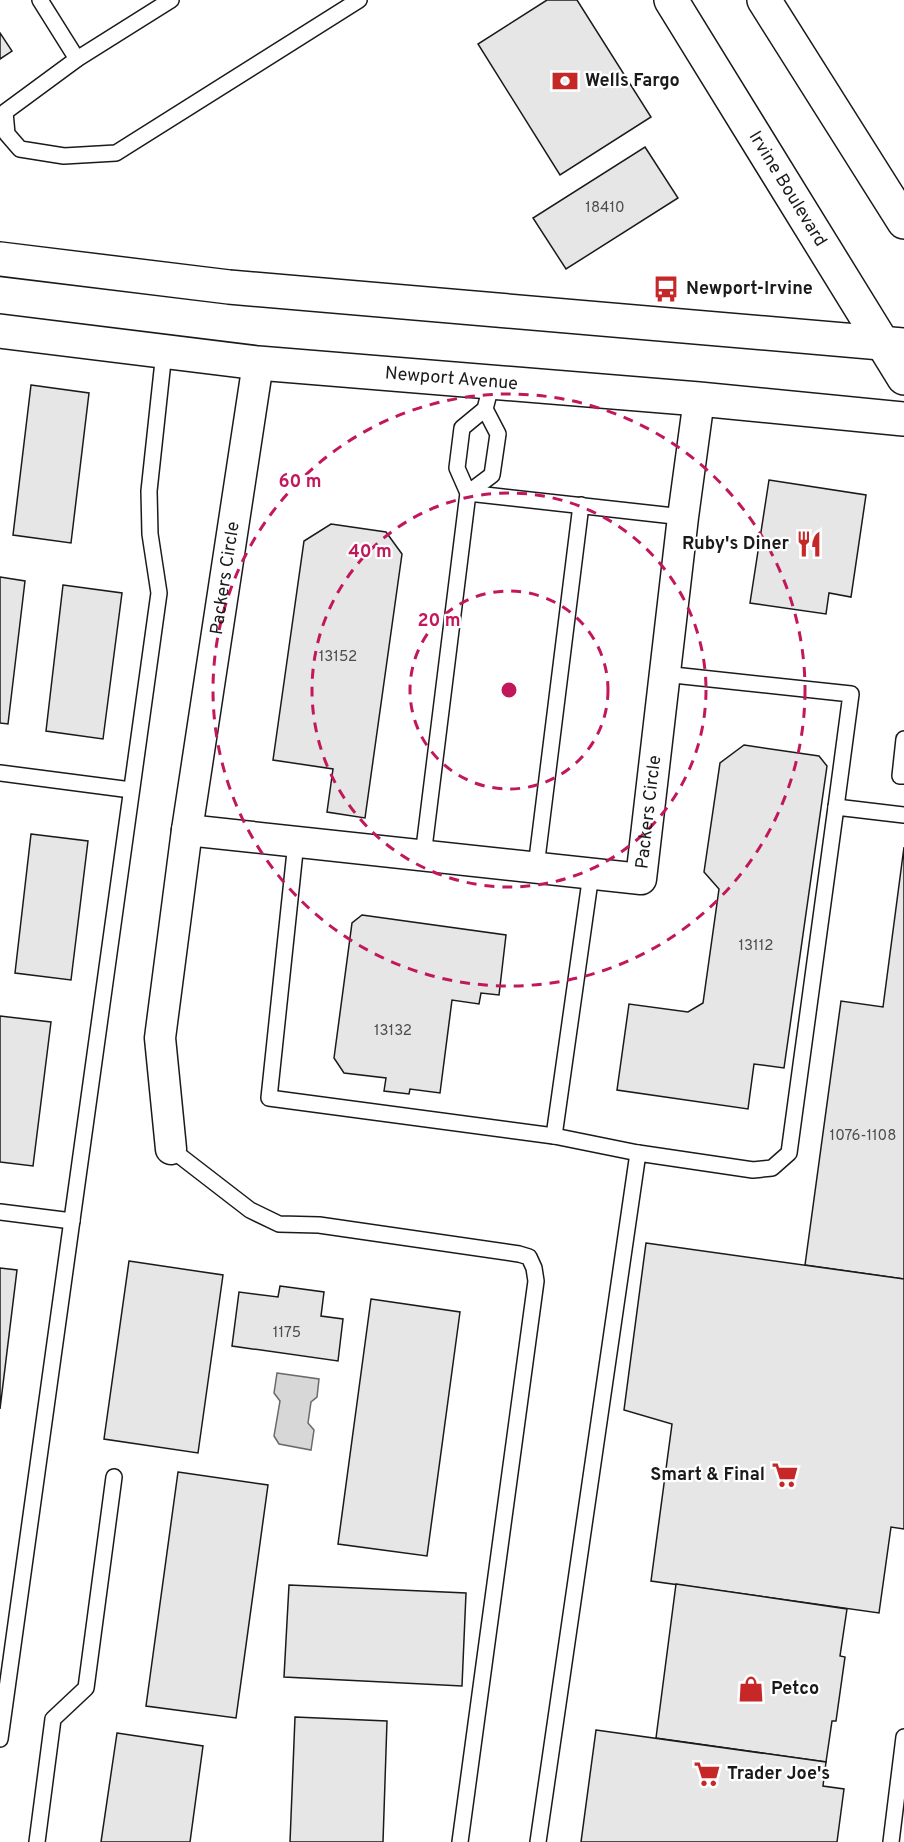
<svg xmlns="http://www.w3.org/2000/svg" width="904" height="1842" font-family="Overpass,sans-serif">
  <rect width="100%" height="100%" fill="#fff"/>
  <path fill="#d7d7d7" stroke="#6a6a6a" stroke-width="1.5" d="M277,1373L319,1379L317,1397L311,1402L308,1423L314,1430L311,1450L279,1444L274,1436L280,1401L274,1393Z"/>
  <g fill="#e6e6e6" stroke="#1a1a1a" stroke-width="1.5">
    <path d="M547,0H577L651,117L560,175L478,44Z"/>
    <path d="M0,33L12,51L0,59Z"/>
    <path d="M645,147L678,198L566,269L533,218Z"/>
    <path d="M31,385L89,393L71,543L13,535Z"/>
    <path d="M769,480L866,495L851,597L829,593L826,614L750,603Z"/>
    <path d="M331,524L386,532L402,554L365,818L327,812L333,769L273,760L304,541Z"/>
    <path d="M0,577L25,581L8,724L0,723Z"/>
    <path d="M63,585L122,593L103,739L46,731Z"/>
    <path d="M744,745L819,756L827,766L784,1068L754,1064L748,1109L617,1090L629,1004L688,1012L703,1003L719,889L704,872L720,763Z"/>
    <path d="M31,834L88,841L71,980L15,973Z"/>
    <path d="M904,847V1279L805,1265L841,1001L883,1007Z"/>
    <path d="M362,915L506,935L499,995L481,993L479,1004L452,1000L440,1093L410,1089L409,1094L384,1091L386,1078L344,1073L334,1058L352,923Z"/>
    <path d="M0,1016L51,1022L33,1166L0,1162Z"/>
    <path d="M646,1243L904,1279V1529L891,1527L879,1613L651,1581L672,1424L624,1410Z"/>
    <path d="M129,1261L223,1275L198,1453L104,1439Z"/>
    <path d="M0,1268L17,1270L0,1409Z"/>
    <path d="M280,1286L324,1292L321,1316L343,1319L338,1361L232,1346L239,1292L278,1297Z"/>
    <path d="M371,1299L460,1312L427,1556L338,1544Z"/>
    <path d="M178,1472L268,1485L236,1718L146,1706Z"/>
    <path d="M676,1584L847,1609L840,1656L845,1657L836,1721H832L826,1762L656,1738Z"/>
    <path d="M289,1585L466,1593L462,1686L284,1677Z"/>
    <path d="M295,1717L387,1721L383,1842H290Z"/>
    <path d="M596,1730L826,1762L823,1786L844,1789L837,1842H581Z"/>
    <path d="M117,1733L203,1746L190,1842H101Z"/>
  </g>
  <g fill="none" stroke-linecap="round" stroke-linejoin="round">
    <g stroke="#1a1a1a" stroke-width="18">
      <g id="lane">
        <path d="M40,0L77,59"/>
        <path d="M171,0L77,59L5,112L7,134L20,149L64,156L116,153L359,0"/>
        <path d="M485,409L498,434L492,475L468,493L457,468L462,428L485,409L492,382"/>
        <path d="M664,674L851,694L836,807"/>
        <path d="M904,739L900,776H904"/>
        <path d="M0,773L131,790"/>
        <path d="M296,842L269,1098L554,1136"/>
        <path d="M423,856L468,493L683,517"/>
        <path d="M536,867L581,505"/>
        <path d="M591,874L554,1136L638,1153"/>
        <path d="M171,1149L250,1210L279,1224L319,1225L519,1254L529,1257L534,1268L536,1281L460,1842"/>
        <path d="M0,1212L72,1221"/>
        <path d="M0,1739L159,593L150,534L149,491L164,352"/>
        <path d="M37,1842L53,1719L86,1688L114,1477"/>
        <path d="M538,1842L638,1153L753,1170L772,1168L789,1153L836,807L904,815"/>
        <path d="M891,1842L904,1737"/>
      </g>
    </g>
    <g stroke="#1a1a1a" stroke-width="33">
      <g id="street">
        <path id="s1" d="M187,830L641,879L683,517L699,399"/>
        <path id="s2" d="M171,1149L160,1038L187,830L258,363"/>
      </g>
    </g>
    <g stroke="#1a1a1a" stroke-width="36">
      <g id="primary">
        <path id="s3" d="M671,0L904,378"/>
        <path d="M764,0L904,222"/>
        <path d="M0,259L229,287L904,345"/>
        <path id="s4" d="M0,331L258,363L699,399L904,419"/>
      </g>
    </g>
    <use href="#lane" stroke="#fff" stroke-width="15"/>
    <use href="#street" stroke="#fff" stroke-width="30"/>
    <use href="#primary" stroke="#fff" stroke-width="33"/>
  </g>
  <g fill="none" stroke="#c2185b" stroke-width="3" stroke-dasharray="10 8">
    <circle cx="509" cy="690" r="99"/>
    <circle cx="509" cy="690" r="197"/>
    <circle cx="509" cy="690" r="296"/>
  </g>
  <defs>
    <g id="bank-bare" transform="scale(2.07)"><path d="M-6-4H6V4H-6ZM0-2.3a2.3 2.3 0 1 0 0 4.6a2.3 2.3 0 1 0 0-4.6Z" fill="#c62828" stroke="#fff" stroke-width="2.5" paint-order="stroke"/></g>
    <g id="bus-bare" transform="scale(2.07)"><path d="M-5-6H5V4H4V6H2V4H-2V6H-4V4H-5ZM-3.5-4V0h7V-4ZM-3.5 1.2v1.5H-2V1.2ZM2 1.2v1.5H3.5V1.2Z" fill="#c62828" stroke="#fff" stroke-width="2.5" paint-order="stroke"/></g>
    <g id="restaurant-bare" transform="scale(2.07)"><path d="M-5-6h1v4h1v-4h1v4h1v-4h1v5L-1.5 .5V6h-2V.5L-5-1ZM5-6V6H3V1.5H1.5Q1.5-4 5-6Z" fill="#c62828" stroke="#fff" stroke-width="2.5" paint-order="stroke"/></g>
    <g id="supermarket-bare" transform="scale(2.07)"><path d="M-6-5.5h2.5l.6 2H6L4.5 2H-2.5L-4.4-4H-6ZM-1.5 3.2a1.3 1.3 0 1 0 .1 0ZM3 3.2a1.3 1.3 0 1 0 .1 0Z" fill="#c62828" stroke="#fff" stroke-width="2.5" paint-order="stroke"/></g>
    <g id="shop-bare" transform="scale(2.07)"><path d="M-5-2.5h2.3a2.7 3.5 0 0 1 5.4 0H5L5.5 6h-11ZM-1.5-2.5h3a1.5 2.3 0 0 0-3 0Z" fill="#c62828" stroke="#fff" stroke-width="2.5" paint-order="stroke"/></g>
  </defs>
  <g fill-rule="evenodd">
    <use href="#bank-bare" x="565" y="81"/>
    <use href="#bus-bare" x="666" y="289"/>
    <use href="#restaurant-bare" x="809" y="544"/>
    <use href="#supermarket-bare" x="785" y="1475"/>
    <use href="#shop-bare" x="751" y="1689"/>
    <use href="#supermarket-bare" x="707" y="1774"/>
  </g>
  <g text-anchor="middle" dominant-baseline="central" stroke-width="4.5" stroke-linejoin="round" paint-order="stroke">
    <g font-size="15" fill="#4d4d4d">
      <text x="605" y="208">18410</text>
      <text x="338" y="657">13152</text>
      <text x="756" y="946">13112</text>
      <text x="393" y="1031">13132</text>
      <text x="863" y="1136">1076-1108</text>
      <text x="287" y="1333">1175</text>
    </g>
    <g font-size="18" font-weight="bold" fill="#1a1a1a" stroke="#fff" text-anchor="start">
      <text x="585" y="81">Wells Fargo</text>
      <text x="686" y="289">Newport-Irvine</text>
      <text x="789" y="544" text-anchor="end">Ruby's Diner</text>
      <text x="765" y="1475" text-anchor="end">Smart &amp; Final</text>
      <text x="771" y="1689">Petco</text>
      <text x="727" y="1774">Trader Joe's</text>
    </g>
    <g font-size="18" fill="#1a1a1a" stroke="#fff">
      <text stroke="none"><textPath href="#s3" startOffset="222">Irvine Boulevard</textPath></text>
      <text stroke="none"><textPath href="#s4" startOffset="454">Newport Avenue</textPath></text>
      <text stroke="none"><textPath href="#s2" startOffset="576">Packers Circle</textPath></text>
      <text stroke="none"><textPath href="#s1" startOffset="524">Packers Circle</textPath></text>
    </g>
  </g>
  <circle cx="509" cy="690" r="9" fill="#c2185b" stroke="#fff" stroke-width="3"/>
  <g font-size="18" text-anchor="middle" font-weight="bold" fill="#c2185b" stroke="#fff" stroke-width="4.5" stroke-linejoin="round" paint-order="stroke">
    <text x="300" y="487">60 m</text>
    <text x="370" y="557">40 m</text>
    <text x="439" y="626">20 m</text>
  </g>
</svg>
